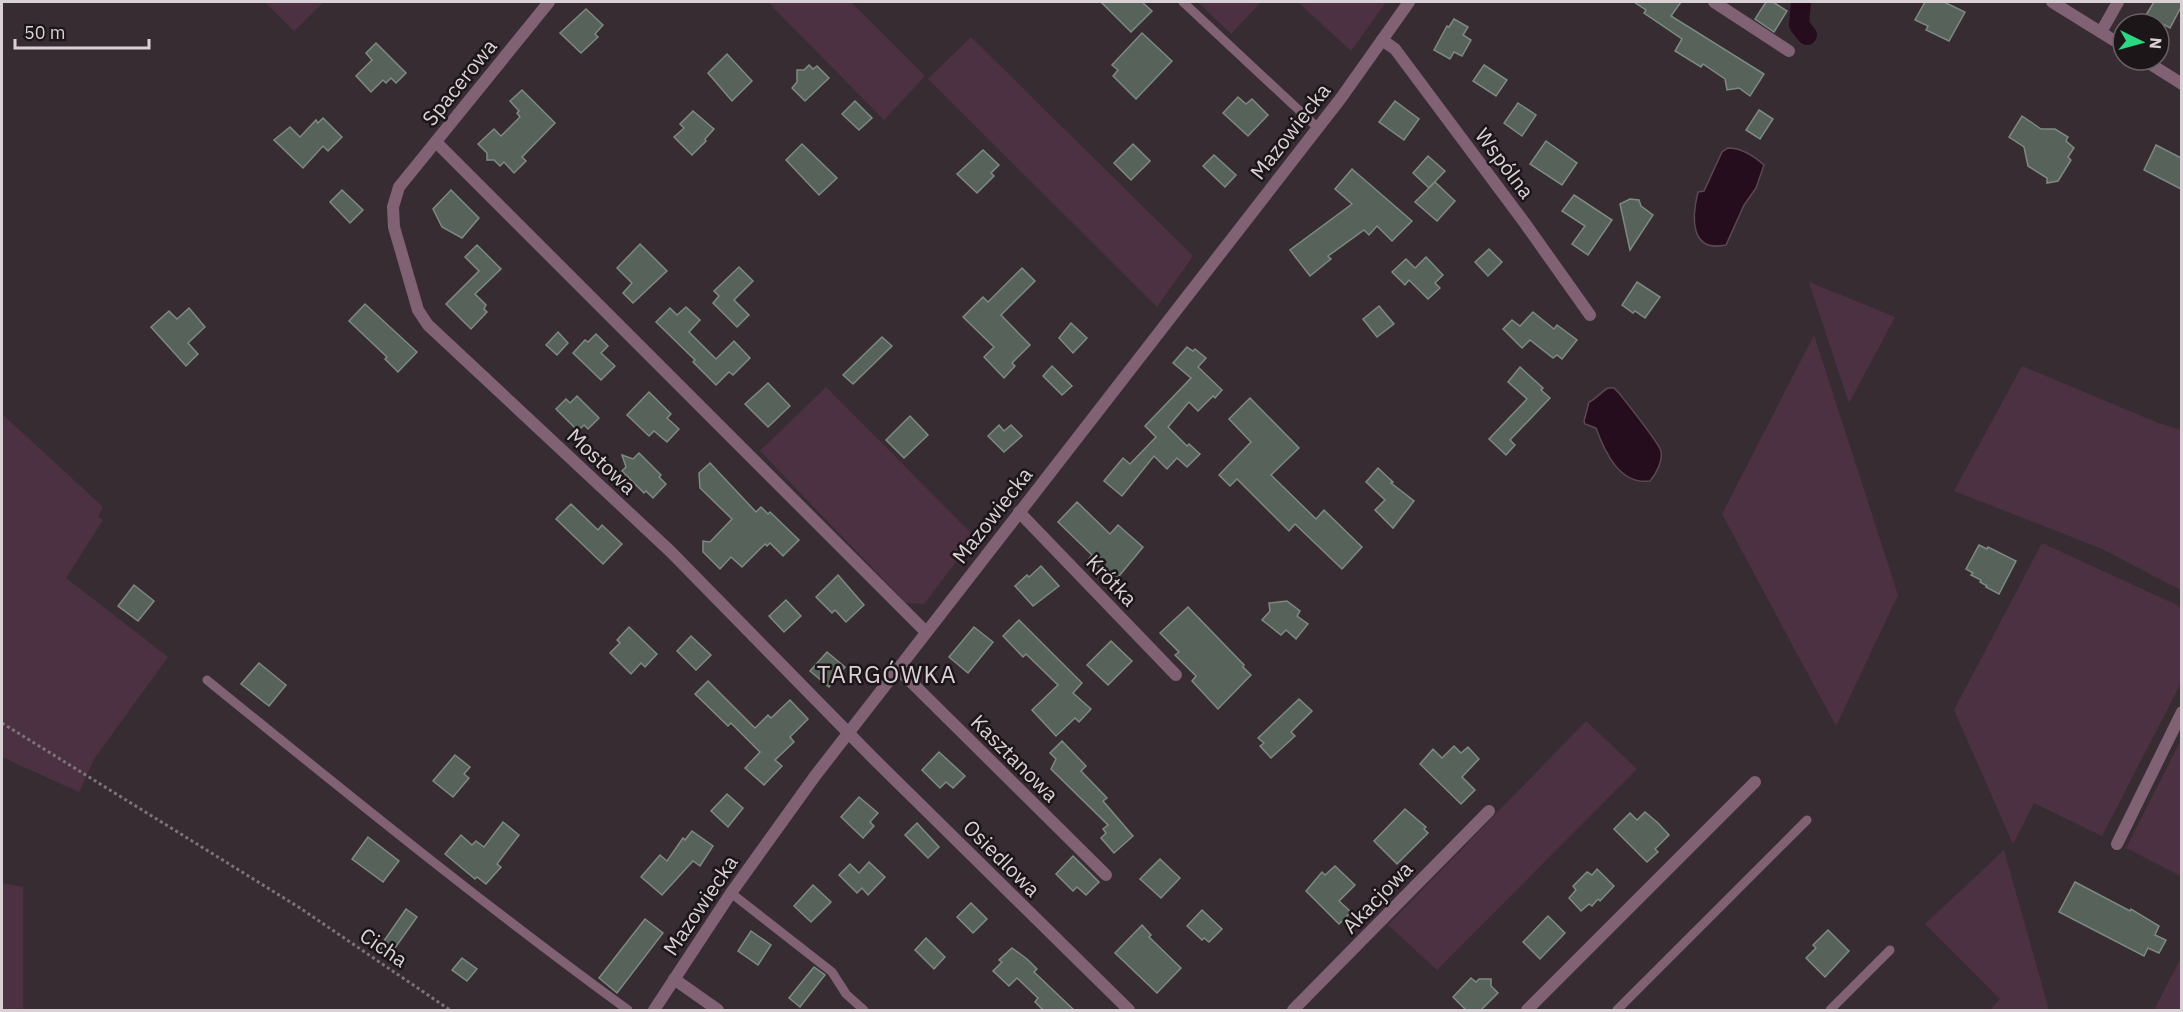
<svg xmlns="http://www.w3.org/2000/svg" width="2183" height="1012" font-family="'IBM Plex Sans',sans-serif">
  <rect width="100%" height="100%" fill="#382c33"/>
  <g fill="#4c3142">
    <path d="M265,2H324L294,31Z"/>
    <path d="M768,2H851L925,76L884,120Z"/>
    <path d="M1198,2H1261L1231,34Z"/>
    <path d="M1298,2H1386L1351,51Z"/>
    <path d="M971,37L1193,256L1157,307L928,79Z"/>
    <path d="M1809,282L1895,317L1849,403Z"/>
    <path d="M1814,335L1898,595L1836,726L1722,514Z"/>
    <path d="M2022,366L2158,423L2181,430V590L2100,548L1954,491Z"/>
    <path d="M826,387L975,537L924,604L906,603L760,451Z"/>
    <path d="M2,414L103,507L98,517L103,520L66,578L168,657L94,759L79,792L2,757Z"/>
    <path d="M2042,543L2181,607V683L2102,836L2034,803L2013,844L1954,710Z"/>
    <path d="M1586,721L1637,769L1437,970L1388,925Z"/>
    <path d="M2181,740V876L2126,848Z"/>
    <path d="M2004,850L2049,1010H1990L2000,999L1925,924Z"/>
    <path d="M2,883L23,887V1010H2Z"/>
    <path d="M2181,958V1010H2154Z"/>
  </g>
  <g fill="#260d1d" stroke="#5c4854" stroke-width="1.5">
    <path d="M1728,148C1741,148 1754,156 1764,165L1756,188L1744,205L1726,245C1689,253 1692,216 1698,192L1704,191L1722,152Z"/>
    <path d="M1608,388H1614L1619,393C1626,402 1659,443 1661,451C1663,461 1656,474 1650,481C1620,485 1605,453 1596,428L1585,424L1584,421L1589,402C1596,399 1601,392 1608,388Z"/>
  </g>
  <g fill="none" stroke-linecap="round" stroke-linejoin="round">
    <path stroke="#260d1d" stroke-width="20" d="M1801,2L1799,25L1807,35"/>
  </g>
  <g fill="#56625a" stroke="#7d8a81" stroke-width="1.5">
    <path d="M1101,2H1142L1152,11L1131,32Z"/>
    <path d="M1634,2H1681L1671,16L1764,74L1750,96L1739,88L1727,90L1725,79L1703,64L1701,67L1675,51L1682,39L1644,13L1646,10Z"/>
    <path d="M1766,2H1773L1787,11L1774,32L1755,19Z"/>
    <path d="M1925,2H1944L1965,12L1949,41L1926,30L1928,26L1915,20Z"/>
    <path d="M2154,2H2181V7L2170,28L2146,15Z"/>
    <path d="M586,9L603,25L595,34L598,37L581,53L560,33Z"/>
    <path d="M1454,19L1468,27L1463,35L1471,40L1462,56L1454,52L1450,59L1434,50L1447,26L1449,27Z"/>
    <path d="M1142,33L1172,61L1136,99L1113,76L1118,70L1112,65Z"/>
    <path d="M376,43L406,73L396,83L391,78L386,83L383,80L371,92L356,76L372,60L366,53Z"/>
    <path d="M727,54L752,81L732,101L708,73Z"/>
    <path d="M809,65L813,69L817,66L829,78L805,101L792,88L797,82V70H804Z"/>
    <path d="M1484,65L1507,80L1496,96L1473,81Z"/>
    <path d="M522,90L555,123L522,157L526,161L514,173L504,162L500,166L494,160H487V153L478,144L494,129L501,136L520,117L517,113L519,111L510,101Z"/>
    <path d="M1238,97L1246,104L1252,99L1268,115L1248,136L1223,113Z"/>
    <path d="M855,101L872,118L859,130L842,114Z"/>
    <path d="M1395,101L1419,119L1404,140L1379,122Z"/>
    <path d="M1518,103L1536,115L1522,136L1504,123Z"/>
    <path d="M1759,110L1773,119L1760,139L1746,130Z"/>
    <path d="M693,111L714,129L705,139L706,141L692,155L674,137L684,128L680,124Z"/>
    <path d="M2022,116L2041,129H2055L2068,137L2066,141L2074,148L2068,157L2071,160L2058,181L2047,183V178L2028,166L2024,147L2009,137Z"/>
    <path d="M323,118L342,137L328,151L323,146L303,168L274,140L290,127L300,137L316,120L318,123Z"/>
    <path d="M1546,141L1577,163L1562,185L1530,164Z"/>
    <path d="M802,144L837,178L819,195L786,160Z"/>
    <path d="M1133,144L1150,161L1131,180L1114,163Z"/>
    <path d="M2156,145L2181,158V189L2144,170Z"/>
    <path d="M983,150L999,165L991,173L994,176L977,193L957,174Z"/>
    <path d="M1214,155L1236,175L1225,187L1203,166Z"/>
    <path d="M1428,156L1445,171L1429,188L1413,173Z"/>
    <path d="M1352,169L1412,221L1392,241L1377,226L1369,235L1364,230L1328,256L1331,259L1310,276L1290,250L1352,204L1335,189Z"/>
    <path d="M1435,182L1455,201L1437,221L1415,202Z"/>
    <path d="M342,190L363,210L350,223L330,202Z"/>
    <path d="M451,190L479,218L462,238L442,227L433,209Z"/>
    <path d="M1574,195L1612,220L1588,255L1572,244L1585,226L1562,211Z"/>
    <path d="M1630,199L1639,200L1641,206L1653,215L1630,250L1620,204Z"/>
    <path d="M640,244L667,271L633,303L623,293L632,283L617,268Z"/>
    <path d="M477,245L501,269L475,294L486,305L484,309L487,312L471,329L446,304L479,271L465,257Z"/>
    <path d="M1489,249L1502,262L1488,276L1475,262Z"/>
    <path d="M1426,257L1443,275L1435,283L1440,288L1428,299L1409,280L1405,285L1392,272L1406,259L1415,268Z"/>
    <path d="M739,267L753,281L734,300L749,315L737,327L713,303L719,296L714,291Z"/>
    <path d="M1022,268L1035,281L1001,315L1030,345L1012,363L1015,366L1004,378L984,357L994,347L963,317L983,297L988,302Z"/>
    <path d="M1637,282L1660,297L1645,318L1635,311L1633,313L1622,305Z"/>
    <path d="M365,304L417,352L398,372L385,359L387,357L349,321Z"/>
    <path d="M1379,306L1394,324L1377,337L1363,319Z"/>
    <path d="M686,307L700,320L689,332L716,359L734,341L750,358L733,375L729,372L716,385L693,362L695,360L656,322L670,308L677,315Z"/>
    <path d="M189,308L205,327L188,343L198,354L186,366L151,327L169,311L177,319Z"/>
    <path d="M1533,312L1554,329L1557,325L1577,340L1562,359L1557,355L1553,358L1530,340L1522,348L1503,329L1512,320L1520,326Z"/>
    <path d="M1071,323L1087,338L1073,353L1059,338Z"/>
    <path d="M558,332L568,343L557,355L546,345Z"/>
    <path d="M596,334L608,346L601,353L615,366L601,380L573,353L585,340L588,342Z"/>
    <path d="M882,337L892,346L853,384L843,375Z"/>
    <path d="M1187,347L1193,351L1195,349L1206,358L1198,367L1222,390L1215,398L1213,396L1198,411L1189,402L1168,427L1187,446L1189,444L1200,454L1187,467L1177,458L1167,469L1154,456L1122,496L1104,481L1123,458L1130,464L1156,437L1145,426L1191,378L1173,363Z"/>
    <path d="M1052,366L1072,386L1062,395L1043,376Z"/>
    <path d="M1520,367L1543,388L1541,390L1550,398L1510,440L1515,445L1506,455L1489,439L1527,399L1508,382Z"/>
    <path d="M768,383L790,406L768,427L745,404Z"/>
    <path d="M649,392L671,414L667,418L679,429L667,442L654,431L649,436L627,415Z"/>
    <path d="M577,396L599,418L588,429L584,425L578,431L556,409L566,399L570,403Z"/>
    <path d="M1250,398L1299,448L1271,475L1316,519L1324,510L1362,547L1342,569L1295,524L1289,531L1237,479L1230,486L1219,475L1251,442L1229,419Z"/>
    <path d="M910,416L928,435L904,458L886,440Z"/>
    <path d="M999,425L1004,431L1011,425L1022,436L1004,452L988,436Z"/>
    <path d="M639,453L661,475L659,477L666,484L653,498L646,491L644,493L622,471L626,467L622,455L633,459Z"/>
    <path d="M710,463L756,512L761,507L768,514L770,512L799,540L783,556L770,543L767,546L765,544L742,567L731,557L720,569L703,552V541L710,542L732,519L700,488L699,473Z"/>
    <path d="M1378,468L1393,482L1391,483L1414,501L1393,528L1375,510L1385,500L1366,482Z"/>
    <path d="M1077,502L1110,534L1118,525L1143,547L1115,581L1089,559L1092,555L1058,522Z"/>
    <path d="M571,504L598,530L602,525L622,544L603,564L556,519Z"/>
    <path d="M1979,545L1987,549L1988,547L2016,561L1999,594L1986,587L1987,586L1980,582L1981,580L1971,575L1973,573L1966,569Z"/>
    <path d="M1041,566L1059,586L1033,606L1015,586L1027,575L1029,577Z"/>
    <path d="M838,575L864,605L846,622L835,610L832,613L816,597Z"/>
    <path d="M134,585L154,601L138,621L118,606Z"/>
    <path d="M786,600L801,616L784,632L769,616Z"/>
    <path d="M1287,601L1300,611L1297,616L1308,624L1296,639L1286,630L1281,635L1262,620L1270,611L1269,603Z"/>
    <path d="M1188,607L1244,665L1243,667L1251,675L1218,709L1192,681L1196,676L1175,655L1179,652L1160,633Z"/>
    <path d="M1019,620L1082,683L1073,693L1091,709L1079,722L1075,718L1056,736L1032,710L1058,685L1026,654L1023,657L1003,636Z"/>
    <path d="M629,627L657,654L645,667L641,663L631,674L610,653L620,643L617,640Z"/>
    <path d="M974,627L993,642L968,673L949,657Z"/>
    <path d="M691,636L711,655L696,670L677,651Z"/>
    <path d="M1111,641L1132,661L1108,685L1087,665Z"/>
    <path d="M827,652L845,667L829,687L810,671Z"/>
    <path d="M259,663L286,685L269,706L241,684Z"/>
    <path d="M708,681L755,728L768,715L771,718L790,700L808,719L790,737L794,742L775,760L782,766L764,785L745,768L760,752L731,723L728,726L695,694Z"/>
    <path d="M1299,699L1312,711L1291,732L1295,736L1271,758L1260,746L1264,743L1258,738Z"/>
    <path d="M1062,741L1086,766L1081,771L1107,798L1103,801L1133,836L1114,853L1101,838L1106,833L1103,829L1108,825L1051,769L1056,759L1050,753Z"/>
    <path d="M1454,746L1461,753L1468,747L1479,759L1462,777L1475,790L1461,804L1420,764L1433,749L1442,758Z"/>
    <path d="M939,752L965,776L953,788L946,782L940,788L922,770Z"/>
    <path d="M455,755L470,767L464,774L469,778L453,797L433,781Z"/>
    <path d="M727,794L743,808L728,827L711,811Z"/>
    <path d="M859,797L878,813L870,822L874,826L863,838L841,817Z"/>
    <path d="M1405,809L1426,827L1424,829L1428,833L1397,864L1374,841Z"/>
    <path d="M1645,812L1658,823L1669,835L1655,849L1658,852L1647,862L1614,829L1630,813L1637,820Z"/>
    <path d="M503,822L519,835L497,864L501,867L486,884L477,877L475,879L445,854L461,835L472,845L476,841L484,847Z"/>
    <path d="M917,823L939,847L928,858L905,835Z"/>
    <path d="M692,831L713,846L700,866L693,861L662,895L641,877L660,855L667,861L683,838L685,840Z"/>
    <path d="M368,837L399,861L383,882L352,859Z"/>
    <path d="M1073,856L1099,882L1086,895L1077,887L1073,891L1056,874Z"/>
    <path d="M1160,859L1180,878L1161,898L1140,879Z"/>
    <path d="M869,862L885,877L868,895L862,888L857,893L839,875L850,864L859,873Z"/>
    <path d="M1335,866L1355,885L1339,901L1351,912L1339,924L1306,891L1322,872L1325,875Z"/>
    <path d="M1597,869L1614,886L1600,901L1598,899L1592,906L1589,904L1581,911L1569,898L1576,890L1573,886L1587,872L1592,875Z"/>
    <path d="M2075,882L2130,911L2131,909L2159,926L2155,935L2166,940L2159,953L2148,948L2144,956L2059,912Z"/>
    <path d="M813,885L831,902L811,922L794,906Z"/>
    <path d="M971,903L987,919L973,933L957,917Z"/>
    <path d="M406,909L417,917L390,955L379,948Z"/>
    <path d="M1202,910L1222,929L1209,942L1204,938L1202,940L1187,926Z"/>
    <path d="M1548,916L1565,933L1540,959L1523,942Z"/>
    <path d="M645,919L663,933L617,993L599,978Z"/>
    <path d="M1142,925L1151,935L1149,937L1181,968L1157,993L1115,953Z"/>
    <path d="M1828,930L1849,951L1825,977L1806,958L1816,948L1813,945Z"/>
    <path d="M751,931L771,945L758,965L738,951Z"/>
    <path d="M926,938L945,957L934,969L915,950Z"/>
    <path d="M1012,948L1027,959L1037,969L1034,972L1075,1011H1044L1035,1002L1038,998L1017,978L1009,986L993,971L1002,962L999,960Z"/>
    <path d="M462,958L477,969L467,981L452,970Z"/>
    <path d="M814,967L825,975L800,1007L789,998Z"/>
    <path d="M1471,978L1476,982L1479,979H1491V986L1498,993L1480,1011H1467L1453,997Z"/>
  </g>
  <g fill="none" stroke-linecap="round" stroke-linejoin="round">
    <path stroke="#7d7379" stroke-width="3" stroke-dasharray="3 3" stroke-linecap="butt" d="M2,723L300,908L450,1010"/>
    <g stroke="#816174" stroke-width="9">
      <path d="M1183,2L1318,128"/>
      <path d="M207,680C345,792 484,905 628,1010"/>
      <path d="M731,893L832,972L846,994L864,1010"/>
      <path d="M1617,1010L1807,820"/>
      <path d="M1830,1010L1890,950"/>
    </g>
    <g stroke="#816174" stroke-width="12">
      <path d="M549,2L399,187L393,207L394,227L418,310L428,325L670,551L873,758L1129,1010"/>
      <path d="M1714,2L1789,51"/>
      <path d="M2052,2L2123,46"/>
      <path d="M2101,32L2118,2"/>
      <path d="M1382,40L1395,49L1524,222L1590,315"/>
      <path d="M2144,60L2182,84"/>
      <path d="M436,142L926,632"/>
      <path d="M1019,512L1176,675"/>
      <path d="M898,669L1106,875"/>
      <path d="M2117,844L2182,712"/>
      <path d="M674,979L718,1010"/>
      <path d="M1293,1010L1489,811"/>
      <path d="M1527,1010L1755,782"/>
    </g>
    <path stroke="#816174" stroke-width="12" d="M654,1010L731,893L815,776L1341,98L1409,2"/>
  </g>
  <g text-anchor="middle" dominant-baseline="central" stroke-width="5" stroke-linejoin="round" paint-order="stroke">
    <g font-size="21" fill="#d9d1d5" stroke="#1c1619">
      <text transform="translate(459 82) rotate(-51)">Spacerowa</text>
      <text transform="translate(1290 131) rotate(-52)">Mazowiecka</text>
      <text transform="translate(1505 163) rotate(53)">Wspólna</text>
      <text transform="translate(602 461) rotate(43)">Mostowa</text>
      <text transform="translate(992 515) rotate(-52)">Mazowiecka</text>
      <text transform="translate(1112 580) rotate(46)">Krótka</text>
      <text transform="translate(1015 758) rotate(45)">Kasztanowa</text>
      <text transform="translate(1002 858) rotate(45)">Osiedlowa</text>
      <text transform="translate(1377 897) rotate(-46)">Akacjowa</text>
      <text transform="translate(700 905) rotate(-56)">Mazowiecka</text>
      <text transform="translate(384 947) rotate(34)">Cicha</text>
    </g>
    <g font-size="24" letter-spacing="1.5" fill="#d9d1d5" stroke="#1c1619">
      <text x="887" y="674">TARGÓWKA</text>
    </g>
  </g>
  <rect width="2183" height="1012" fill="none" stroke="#d9d1d5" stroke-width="6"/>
  <g transform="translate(2141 42) rotate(95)"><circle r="28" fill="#1c1619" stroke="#686164" stroke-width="1.5"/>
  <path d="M0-4.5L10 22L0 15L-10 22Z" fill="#2dd883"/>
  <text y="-9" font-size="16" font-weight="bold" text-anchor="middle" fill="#d9d1d5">N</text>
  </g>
  <path d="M15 39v9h134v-9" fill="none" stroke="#d9d1d5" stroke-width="3"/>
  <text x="24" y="39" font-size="18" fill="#d9d1d5" stroke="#1c1619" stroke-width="4.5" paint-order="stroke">50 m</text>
</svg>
